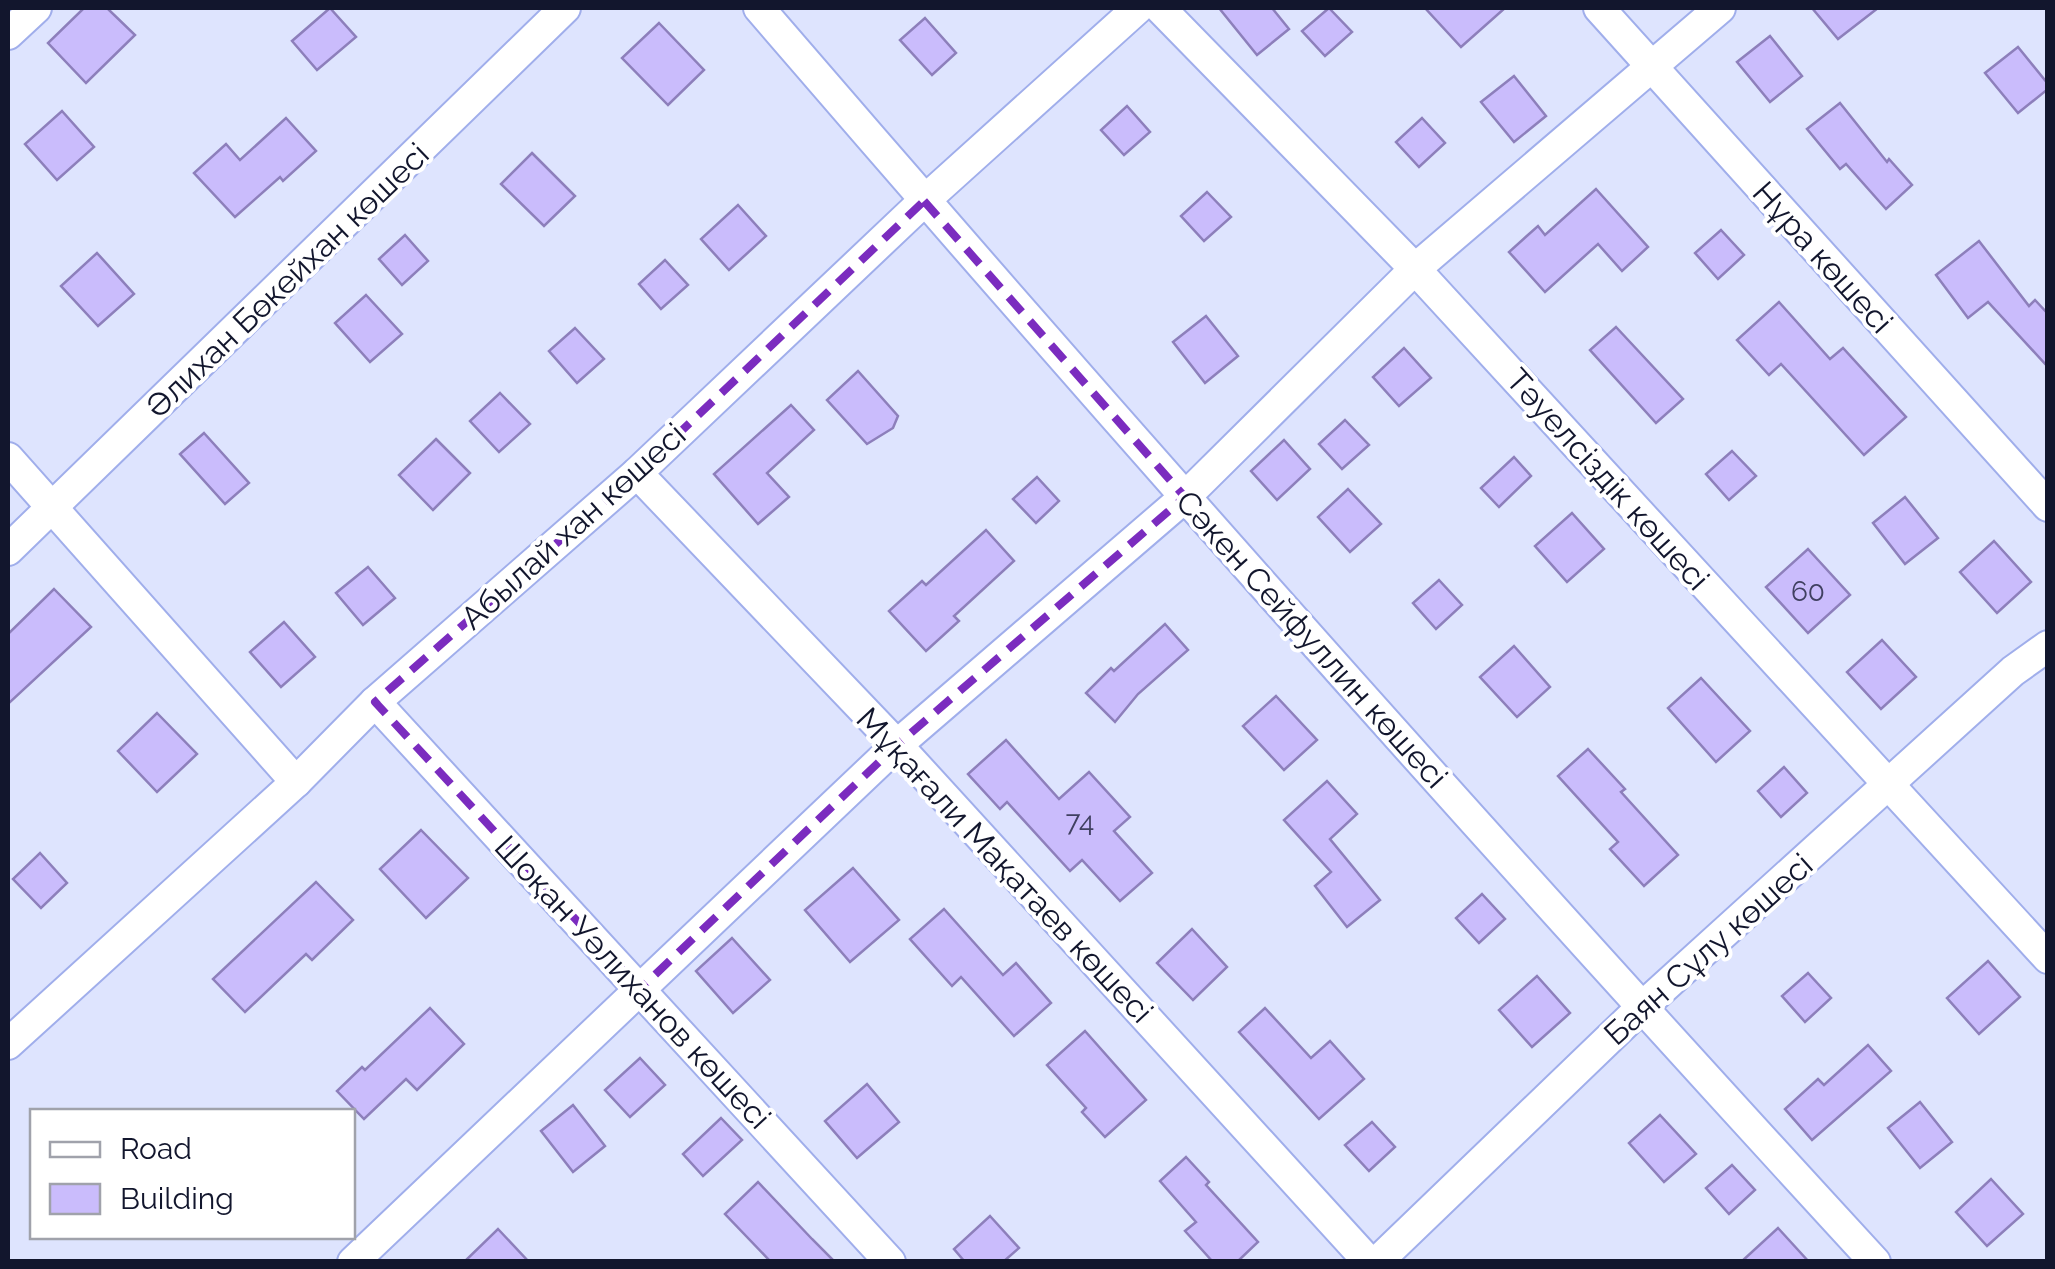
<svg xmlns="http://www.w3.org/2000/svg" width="2055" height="1269" font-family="Raleway,sans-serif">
  <rect width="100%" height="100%" fill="#dee4fe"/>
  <g fill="#cabcfc" stroke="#8d7fbb" stroke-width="2.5">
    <path d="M84,8H107L135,35L86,83L48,43Z"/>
    <path d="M330,8L356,37L317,70L292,41Z"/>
    <path d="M1219,8H1272L1289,29L1257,55Z"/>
    <path d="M1329,8L1352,32L1325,56L1302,31Z"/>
    <path d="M1425,8H1505L1461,47Z"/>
    <path d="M1812,8H1878L1838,39Z"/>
    <path d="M925,18L956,53L932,75L900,40Z"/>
    <path d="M659,23L704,70L668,105L622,58Z"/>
    <path d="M1770,36L1802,76L1770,102L1737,62Z"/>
    <path d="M2018,47L2048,84V89L2018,113L1985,73Z"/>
    <path d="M1514,76L1546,116L1514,142L1481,102Z"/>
    <path d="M1840,103L1887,162L1889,159L1912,185L1886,209L1846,164L1840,169L1807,129Z"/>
    <path d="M1127,106L1150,132L1124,155L1101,130Z"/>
    <path d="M62,111L94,147L57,180L25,144Z"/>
    <path d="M286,118L316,151L283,181L280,177L235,217L194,173L226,144L240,160Z"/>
    <path d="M1422,118L1445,143L1419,167L1396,142Z"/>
    <path d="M532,153L575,196L544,226L501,184Z"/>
    <path d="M1596,189L1648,247L1622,271L1598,244L1545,292L1509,252L1538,226L1545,235Z"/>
    <path d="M1207,192L1231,217L1204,241L1181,216Z"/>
    <path d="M738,205L766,236L729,270L701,239Z"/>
    <path d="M1721,230L1744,255L1718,279L1695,253Z"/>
    <path d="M405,235L428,261L402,285L379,259Z"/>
    <path d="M1979,241L2029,306L2035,300L2048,314V367L1988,302L1968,318L1936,275Z"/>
    <path d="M97,253L134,294L98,326L61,286Z"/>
    <path d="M665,260L688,285L661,309L639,284Z"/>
    <path d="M366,295L402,334L370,362L335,323Z"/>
    <path d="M1779,302L1830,359L1843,348L1906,417L1864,455L1781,364L1769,375L1737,340Z"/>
    <path d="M1206,316L1238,356L1205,383L1173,342Z"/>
    <path d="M1616,327L1683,399L1656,423L1590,350Z"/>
    <path d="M575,328L604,359L577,383L549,351Z"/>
    <path d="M1404,348L1431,378L1399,406L1373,377Z"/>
    <path d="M858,371L898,416L893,428L867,444L827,400Z"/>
    <path d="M500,393L530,424L499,452L470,421Z"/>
    <path d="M791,405L814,430L767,473L789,497L758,524L714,474Z"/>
    <path d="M1345,420L1369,445L1342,469L1319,444Z"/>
    <path d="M204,433L249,483L225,504L180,454Z"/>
    <path d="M436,439L470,473L433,510L399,475Z"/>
    <path d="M1284,440L1310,469L1277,500L1251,471Z"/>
    <path d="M1732,451L1756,476L1729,500L1706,474Z"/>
    <path d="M1514,457L1531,476L1499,507L1481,488Z"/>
    <path d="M1037,477L1059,501L1036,523L1013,499Z"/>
    <path d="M1348,489L1381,524L1350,552L1318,517Z"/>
    <path d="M1905,497L1938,538L1905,564L1873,523Z"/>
    <path d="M1572,513L1604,549L1567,582L1535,546Z"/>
    <path d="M986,530L1014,561L954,616L959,621L926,651L889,611L922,581L926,585Z"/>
    <path d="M1994,541L2031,582L1997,613L1960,572Z"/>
    <path d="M1808,549L1850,595L1808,633L1766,587Z"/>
    <path d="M368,567L395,598L363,625L336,593Z"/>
    <path d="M1439,580L1462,605L1436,629L1413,603Z"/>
    <path d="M54,589L91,627L8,704V634Z"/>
    <path d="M284,622L315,657L281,687L250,652Z"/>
    <path d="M1165,624L1188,650L1138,694L1115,722L1086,693L1111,668L1114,671Z"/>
    <path d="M1882,640L1916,677L1881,709L1847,672Z"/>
    <path d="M1514,646L1550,687L1517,717L1480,677Z"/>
    <path d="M1701,678L1750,731L1716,762L1668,708Z"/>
    <path d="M1276,696L1317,740L1284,770L1243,726Z"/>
    <path d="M157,713L197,754L157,792L118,751Z"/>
    <path d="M1006,740L1059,799L1089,772L1130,817L1114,831L1152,873L1120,901L1082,860L1070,871L1007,802L1000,809L968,774Z"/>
    <path d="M1588,749L1625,789L1621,792L1678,855L1644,886L1610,849L1618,842L1558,776Z"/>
    <path d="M1784,767L1807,793L1781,817L1758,791Z"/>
    <path d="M1327,781L1357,814L1330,839L1380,900L1347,927L1315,886L1331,872L1284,820Z"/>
    <path d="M421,830L468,878L426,918L380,869Z"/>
    <path d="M40,853L67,883L41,908L13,879Z"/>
    <path d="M853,868L899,920L850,962L805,910Z"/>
    <path d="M316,882L353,920L312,960L306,954L245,1012L213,979Z"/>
    <path d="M1482,894L1505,919L1479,943L1456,918Z"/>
    <path d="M944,909L1003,975L1016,963L1051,1003L1014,1036L961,977L952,986L910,939Z"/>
    <path d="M1192,929L1227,967L1193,1000L1157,963Z"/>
    <path d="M732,938L770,980L733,1013L696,971Z"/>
    <path d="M1988,961L2020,997L1979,1034L1947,998Z"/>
    <path d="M1808,973L1831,998L1805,1022L1782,996Z"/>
    <path d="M1537,976L1570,1013L1532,1047L1499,1010Z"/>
    <path d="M430,1008L464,1044L417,1090L406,1079L364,1119L337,1091L362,1067L365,1070Z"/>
    <path d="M1265,1008L1311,1058L1330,1041L1364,1079L1319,1119L1239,1032Z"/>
    <path d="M1085,1031L1146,1100L1105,1137L1082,1112L1086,1108L1047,1065Z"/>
    <path d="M1868,1045L1891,1071L1812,1140L1785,1109L1818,1079L1824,1085Z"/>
    <path d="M640,1058L665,1085L630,1117L605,1090Z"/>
    <path d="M867,1084L899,1122L857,1158L825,1121Z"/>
    <path d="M1920,1102L1952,1142L1920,1168L1888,1128Z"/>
    <path d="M573,1105L605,1146L573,1172L541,1131Z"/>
    <path d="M1660,1115L1696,1154L1664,1182L1629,1143Z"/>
    <path d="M721,1118L742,1140L703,1176L683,1154Z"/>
    <path d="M1372,1122L1395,1147L1369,1171L1345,1145Z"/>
    <path d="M1186,1157L1209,1182L1206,1185L1258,1242L1237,1262H1213L1185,1231L1196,1222L1160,1181Z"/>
    <path d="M1732,1165L1755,1190L1729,1214L1706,1188Z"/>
    <path d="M1991,1179L2023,1214L1987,1246L1956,1212Z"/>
    <path d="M758,1182L812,1239L835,1262H771L725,1214Z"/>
    <path d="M990,1216L1019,1248L1003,1262H965L954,1249Z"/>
    <path d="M1778,1228L1809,1262H1741Z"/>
    <path d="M498,1229L529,1262H464Z"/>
  </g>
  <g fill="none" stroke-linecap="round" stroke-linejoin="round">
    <g stroke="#a0aeeb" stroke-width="34">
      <g id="minor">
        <path d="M759,8C1124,432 1496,850 1875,1262"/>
        <path d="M1160,8L1415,269L2048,958"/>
        <path d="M1599,8L2048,506"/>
        <path d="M8,34L36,8"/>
        <path d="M8,458L296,782"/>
        <path d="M637,473L897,745L1369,1262"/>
        <path d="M8,550L565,8"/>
        <path d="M375,702L890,1262"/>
        <path d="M8,1044L296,782L375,702L637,473L924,201L1138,8"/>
        <path d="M353,1262L897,745L1185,497L1415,269L1720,8"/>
        <path d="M1377,1262L1641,1008L2013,671L2048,646"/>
      </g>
    </g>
    <use href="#minor" stroke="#fff" stroke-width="30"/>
  </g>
  <path fill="none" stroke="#7b2cbf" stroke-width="8" stroke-dasharray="20 12" stroke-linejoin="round" d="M924,201L1185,497L897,745L640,989L375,702L637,473Z"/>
  <g text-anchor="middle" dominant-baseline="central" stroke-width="8" stroke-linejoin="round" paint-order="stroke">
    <g font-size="28" fill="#404061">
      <text x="1808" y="591">60</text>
      <text x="1080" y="821">74</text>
    </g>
    <g font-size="32" fill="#12162d" stroke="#fff">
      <text transform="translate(1823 257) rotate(48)">Нұра көшесі</text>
      <text transform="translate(287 280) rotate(-44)">Әлихан Бөкейхан көшесі</text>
      <text transform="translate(1608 479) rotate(48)">Тәуелсіздік көшесі</text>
      <text transform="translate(573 526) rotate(-42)">Абылай хан көшесі</text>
      <text transform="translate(1312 639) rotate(48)">Сәкен Сейфуллин көшесі</text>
      <text transform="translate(1005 865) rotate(47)">Мұқағали Мақатаев көшесі</text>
      <text transform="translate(1708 949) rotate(-42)">Баян Сұлу көшесі</text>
      <text transform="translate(633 982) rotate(47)">Шоқан Уәлиханов көшесі</text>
    </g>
  </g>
  <rect width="2055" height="1269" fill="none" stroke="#12162d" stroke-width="20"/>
  <rect x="30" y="1109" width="325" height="130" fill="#ffffff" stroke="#a0a2ab" stroke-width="2.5"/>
  <rect x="50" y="1142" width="50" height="15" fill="#ffffff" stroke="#a0a2ab" stroke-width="2.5"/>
  <text x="120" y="1159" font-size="30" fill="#12162d">Road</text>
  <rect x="50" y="1184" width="50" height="30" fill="#cabcfc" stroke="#a0a2ab" stroke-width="2.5"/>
  <text x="120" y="1209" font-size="30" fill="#12162d">Building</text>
</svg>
